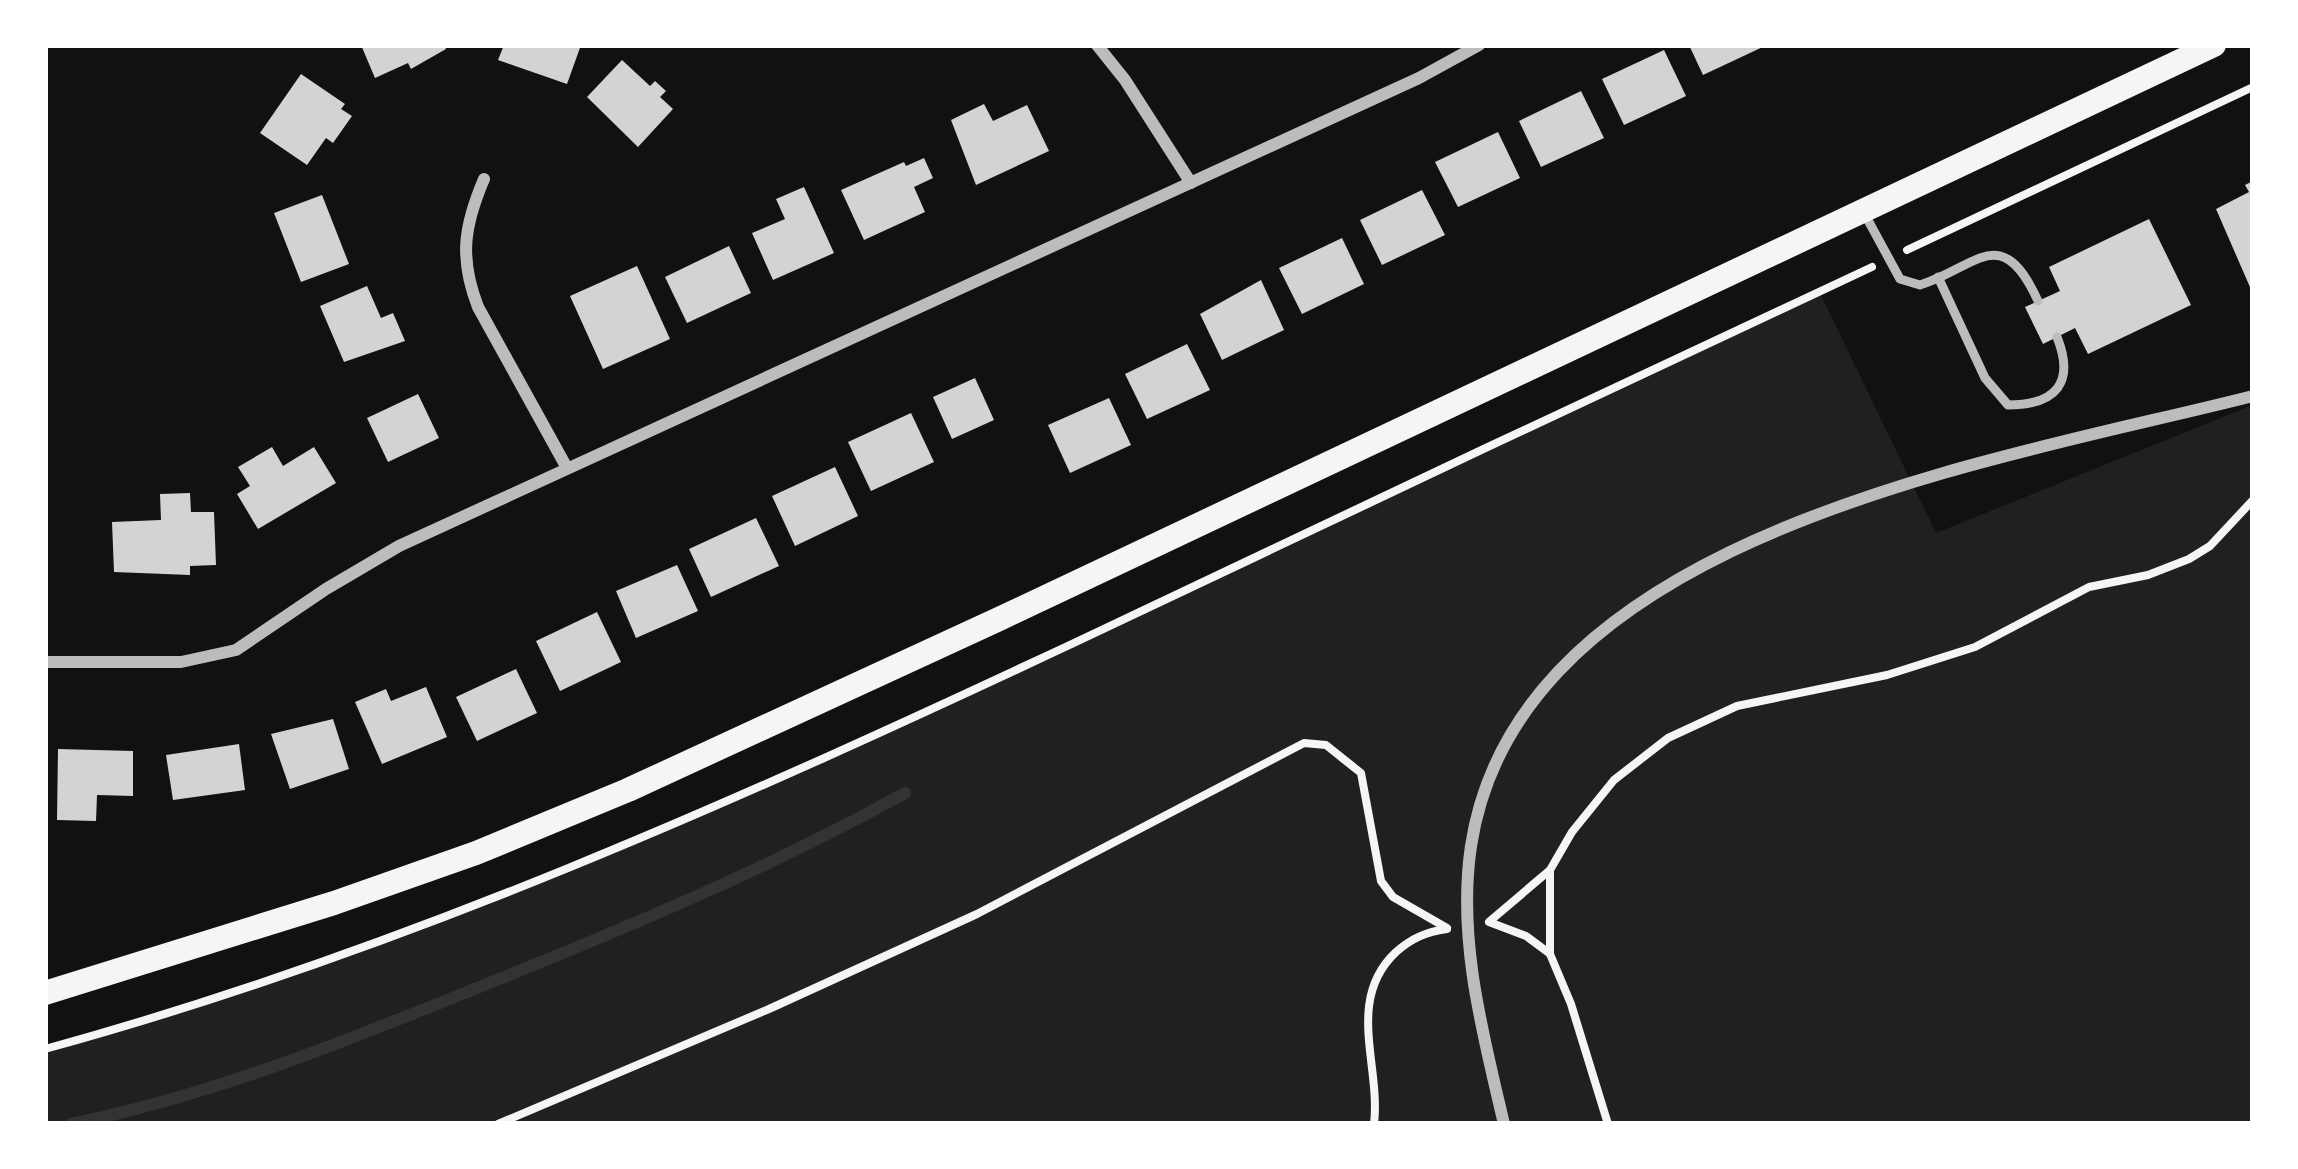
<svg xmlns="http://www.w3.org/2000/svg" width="2298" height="1169" font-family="Helvetica,sans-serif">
  <rect width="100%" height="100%" fill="#111"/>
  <path fill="#202020" d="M1819,291L1936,533L2253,405V1124H45V1049L251,987L491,900L823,761Z"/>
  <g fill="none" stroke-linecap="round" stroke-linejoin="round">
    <path stroke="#333" stroke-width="12" d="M71,1124C219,1094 358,1036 497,980C635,924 774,866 905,793"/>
  </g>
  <g fill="#d3d3d3">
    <path d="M361,45H444L446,49L411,69L408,63L375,78Z"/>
    <path d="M504,45H581L567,84L498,60Z"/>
    <path d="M1689,45H1767L1703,75Z"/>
    <path d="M1664,50L1686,96L1624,125L1602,79Z"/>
    <path d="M622,60L650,86L655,81L666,91L660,97L673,109L638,147L587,97Z"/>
    <path d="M301,74L345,104L341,109L352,116L333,143L326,138L307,165L260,133Z"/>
    <path d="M1581,91L1604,138L1541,167L1519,121Z"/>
    <path d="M984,104L993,121L1027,105L1049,151L976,185L951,120Z"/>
    <path d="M1498,132L1520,178L1458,207L1435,162Z"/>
    <path d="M924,158L933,178L914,187L925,212L864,240L841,190L904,162L906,166Z"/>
    <path d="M2253,181V294L2216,209L2249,192L2245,185Z"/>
    <path d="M804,187L834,253L773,280L752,233L785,219L776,199Z"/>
    <path d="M1422,190L1445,235L1382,265L1360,220Z"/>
    <path d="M322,195L349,264L301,282L274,213Z"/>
    <path d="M2149,219L2191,305L2088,354L2075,328L2043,344L2025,307L2060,291L2049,267Z"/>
    <path d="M1342,238L1364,284L1302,314L1279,268Z"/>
    <path d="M729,246L751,293L687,323L665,277Z"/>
    <path d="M637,266L670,339L603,369L570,296Z"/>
    <path d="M1261,280L1284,330L1222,360L1200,314Z"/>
    <path d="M367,286L381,318L393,313L405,341L344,362L320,306Z"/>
    <path d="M1187,344L1210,390L1147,419L1125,374Z"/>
    <path d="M975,378L994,420L952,439L933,397Z"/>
    <path d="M418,394L439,438L388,462L367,418Z"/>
    <path d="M1109,398L1131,445L1070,473L1048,425Z"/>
    <path d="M911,413L934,462L871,491L848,442Z"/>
    <path d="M272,447L283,466L314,447L336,483L258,529L237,494L250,486L238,467Z"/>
    <path d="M835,467L858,516L795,546L772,496Z"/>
    <path d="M190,493L191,512H214L216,565L190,566V575L114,572L112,522L161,520L160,494Z"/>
    <path d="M756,518L779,566L711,597L689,549Z"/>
    <path d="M677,565L698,611L636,638L616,591Z"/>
    <path d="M597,612L621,662L560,691L536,641Z"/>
    <path d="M516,669L537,713L477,741L456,697Z"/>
    <path d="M426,687L447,737L382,764L355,702L386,689L391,701Z"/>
    <path d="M333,719L349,769L290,789L271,734Z"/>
    <path d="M239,744L245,790L173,800L166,755Z"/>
    <path d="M58,749L133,751V796L97,795L96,821L57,820Z"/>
  </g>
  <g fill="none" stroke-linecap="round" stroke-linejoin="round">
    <g stroke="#f5f5f5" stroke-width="8">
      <path d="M1907,250L2253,87"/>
      <path d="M1550,872V954L1571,1004L1608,1124"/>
      <path d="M1490,921L1550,870L1572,832L1614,780L1668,738L1737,706L1887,675L1975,647L2089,587L2148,575L2189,559L2210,546L2253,500"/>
      <path d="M1489,922L1526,936L1549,953"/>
      <path d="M45,1049C403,951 741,799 1076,642C1341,517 1606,390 1872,267"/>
      <path d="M498,1124L769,1009L977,914L1304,743L1326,745L1361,773L1381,881L1393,897L1447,928"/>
      <path d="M1374,1124C1381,1065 1345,1000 1396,952C1412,938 1426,932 1447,929"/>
    </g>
    <g stroke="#bcbcbc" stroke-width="9">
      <path d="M1863,211L1900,279L1920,285C1976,268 2001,220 2038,301"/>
      <path d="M1938,277L1985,378L2008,405C2057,405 2075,382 2057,337"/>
    </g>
    <g stroke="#bcbcbc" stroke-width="12">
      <path d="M1097,45L1125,80L1191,183"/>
      <path d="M484,179C464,226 459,258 478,307L567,468"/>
      <path d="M45,662H181L236,650L326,589L399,546L1419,78L1479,45"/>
      <path d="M1504,1124C1483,1034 1457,939 1471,846C1519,531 2003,460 2253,396"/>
    </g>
    <path stroke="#f5f5f5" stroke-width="24" d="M45,993L334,903L476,853L628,790L999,619L2214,45"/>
  </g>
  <rect width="2298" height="1169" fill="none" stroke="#ffffff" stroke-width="96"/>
</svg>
